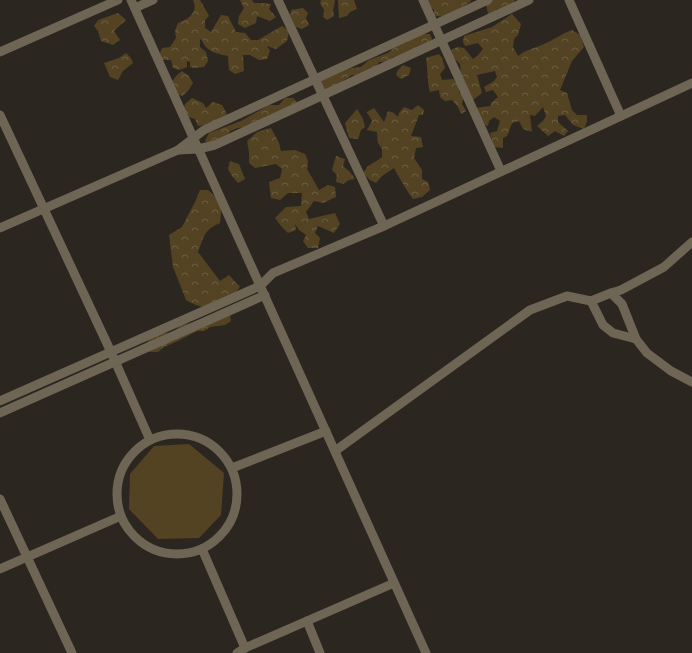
<svg xmlns="http://www.w3.org/2000/svg" width="692" height="653" font-family="Figtree,sans-serif">
  <defs>
    <pattern id="forest-crowns" width="20" height="18" patternUnits="userSpaceOnUse"><rect width="20" height="18" fill="#534322"/><path d="M2 6a3 3 0 1 1 6 0M12 15a3 3 0 1 1 6 0" fill="none" stroke="#6b5e42"/></pattern>
  </defs>
  <rect width="100%" height="100%" fill="#2b2720"/>
  <g fill="url(#forest-crowns)">
    <path d="M193,0H200L209,16L205,20V28L211,32L221,15L228,16L236,32L245,33L251,40H258L282,26L289,31L287,41L276,49L267,46L270,51L267,59L259,60L250,55H243L244,71L235,74L229,70L228,56C218,54 204,51 202,39L200,40V47L206,52L208,61L204,67L194,68L190,67V62L187,61V67L179,70L173,68L171,60H162L160,53L162,48L170,47L176,38L175,31L178,23C188,20 199,12 193,0Z"/>
    <path d="M240,0H252L254,3H262L271,4L269,9L276,17L270,21L257,16L256,23L245,28L238,24L239,16L244,8Z"/>
    <path d="M321,0H335L333,10L334,16L327,20L323,17L324,10L320,3Z"/>
    <path d="M338,0H354L357,9L350,12L347,16L339,18Z"/>
    <path d="M426,0H471V1C456,11 453,18 434,16V10L428,5Z"/>
    <path d="M493,0H515C510,8 507,11 497,9L493,15L488,14L486,3Z"/>
    <path d="M303,8L308,13L306,18L309,25L302,29L296,27L290,15L291,10Z"/>
    <path d="M118,13L126,20L114,31L120,40L113,45L101,41L98,31L94,26L98,20Z"/>
    <path d="M512,14L521,24L518,35L514,39L513,47L518,56C526,49 537,48 546,43C555,39 563,33 572,30L580,35L584,47L572,61L560,90L567,93L572,110L577,115H587V121L584,129L573,125L565,115L558,116V122L568,131L564,136L555,131L548,136L537,126L543,121L546,116L543,107L535,116L530,115L532,132L523,129L519,121L512,123L507,136L503,138V148L494,147L490,133L497,131L500,121L494,117L489,121L488,126L485,125L475,108L490,106L492,102L498,97L493,90L486,92L484,87L494,81L497,77L495,71L477,75L482,93L473,100L468,93L466,83L461,75L460,64L456,60L451,59L450,51L457,47L464,48L473,59L478,55L483,49L478,43L465,46L463,42L464,36L492,27Z"/>
    <path d="M418,34H430L432,39C426,50 405,59 393,57L388,62H379L375,69L362,77L352,75L327,91L321,88L320,81C334,76 347,67 361,67L369,60L388,53L395,47L407,42Z"/>
    <path d="M126,53L131,58L133,63L123,71L118,80L110,77L104,63L119,58Z"/>
    <path d="M439,54L442,58L445,68L440,74L442,80L453,79L459,85V92L464,95L462,104L466,111L461,114L458,107L452,100L445,101L440,97L439,90L430,92C427,81 428,70 426,58Z"/>
    <path d="M403,65L411,68L409,75L401,79L396,75L398,70Z"/>
    <path d="M182,71L189,76L193,83L188,91L182,96L174,93L170,84L177,75Z"/>
    <path d="M192,98L203,103L206,108L213,102L222,105L227,114L219,123L198,126L195,119L188,117L183,110L185,104Z"/>
    <path d="M285,98H293L297,102L253,126L238,128L230,131L228,137L211,144L205,141L209,133L241,121L269,105H279Z"/>
    <path d="M418,105L424,110L423,115H419L411,136L421,137L423,147L416,148L414,158L422,170V179L428,182L430,190L422,197L413,199C406,190 400,179 394,168L382,176L376,183L370,180L363,173L368,166L378,160L382,157V149L378,143L377,132L367,130L372,121L367,112L374,108L384,122L388,111L394,113L398,117L399,113L404,107L412,110Z"/>
    <path d="M357,109L363,119L365,127L361,130L358,139L349,138L345,123Z"/>
    <path d="M271,128L279,143L281,151L295,150L305,154L308,161L307,169L319,190L328,185L335,187L336,197L323,203L314,201L306,212L309,219L335,213L340,224L334,233L318,226L315,233L320,238L318,248H308L303,241L306,235L299,230L295,224L296,230L288,233L281,226L275,218L286,207L301,206L302,193H288L280,200L271,198L269,182L280,178L282,169L276,164L255,168L249,163V152L247,141L257,132Z"/>
    <path d="M336,156L345,159L343,166L350,172L355,179L349,180L343,184L336,182L337,175L332,170Z"/>
    <path d="M230,161L239,164L245,179L238,183L232,176L228,169Z"/>
    <path d="M200,190H208L222,203L220,223C204,230 204,236 198,252L220,281L229,275L240,287C234,295 223,305 213,308C204,309 193,304 186,300L173,267L169,235L182,227L195,202Z"/>
    <path d="M230,314L231,321L225,325L210,327L204,331H197L178,341L164,347L158,352H151L144,349C149,335 158,333 172,333L182,324L197,323Z"/>
  </g>
  <path fill="#534322" d="M189,444L224,473L221,515L199,538L158,539L129,509L130,474L154,446Z"/>
  <g fill="none" stroke-linecap="round" stroke-linejoin="round">
    <g stroke="#6e6554" stroke-width="9">
      <path d="M131,0L426,653"/>
      <path d="M278,0L384,226"/>
      <path d="M423,0L501,171"/>
      <path d="M569,0L621,116"/>
      <path d="M135,8L153,0"/>
      <path d="M0,52L118,0"/>
      <path d="M0,115L111,352L150,440"/>
      <path d="M178,150L198,149L215,145L529,0"/>
      <path d="M0,228L178,150L204,130L488,0"/>
      <path d="M692,242L664,267L621,290L611,293L622,304L636,339L647,353L671,371L692,382"/>
      <path d="M591,301L603,325L613,333L636,339"/>
      <path d="M0,401L260,286L273,273L384,226L692,83"/>
      <path d="M0,413L265,295"/>
      <circle cx="177" cy="494" r="60"/>
      <path d="M335,451L530,310L567,296L591,301L611,293"/>
      <path d="M232,468L326,431"/>
      <path d="M0,499L72,653"/>
      <path d="M202,549L245,648"/>
      <path d="M0,569L121,516"/>
      <path d="M307,621L320,653"/>
      <path d="M237,653L245,648L394,583"/>
    </g>
  </g>
</svg>
